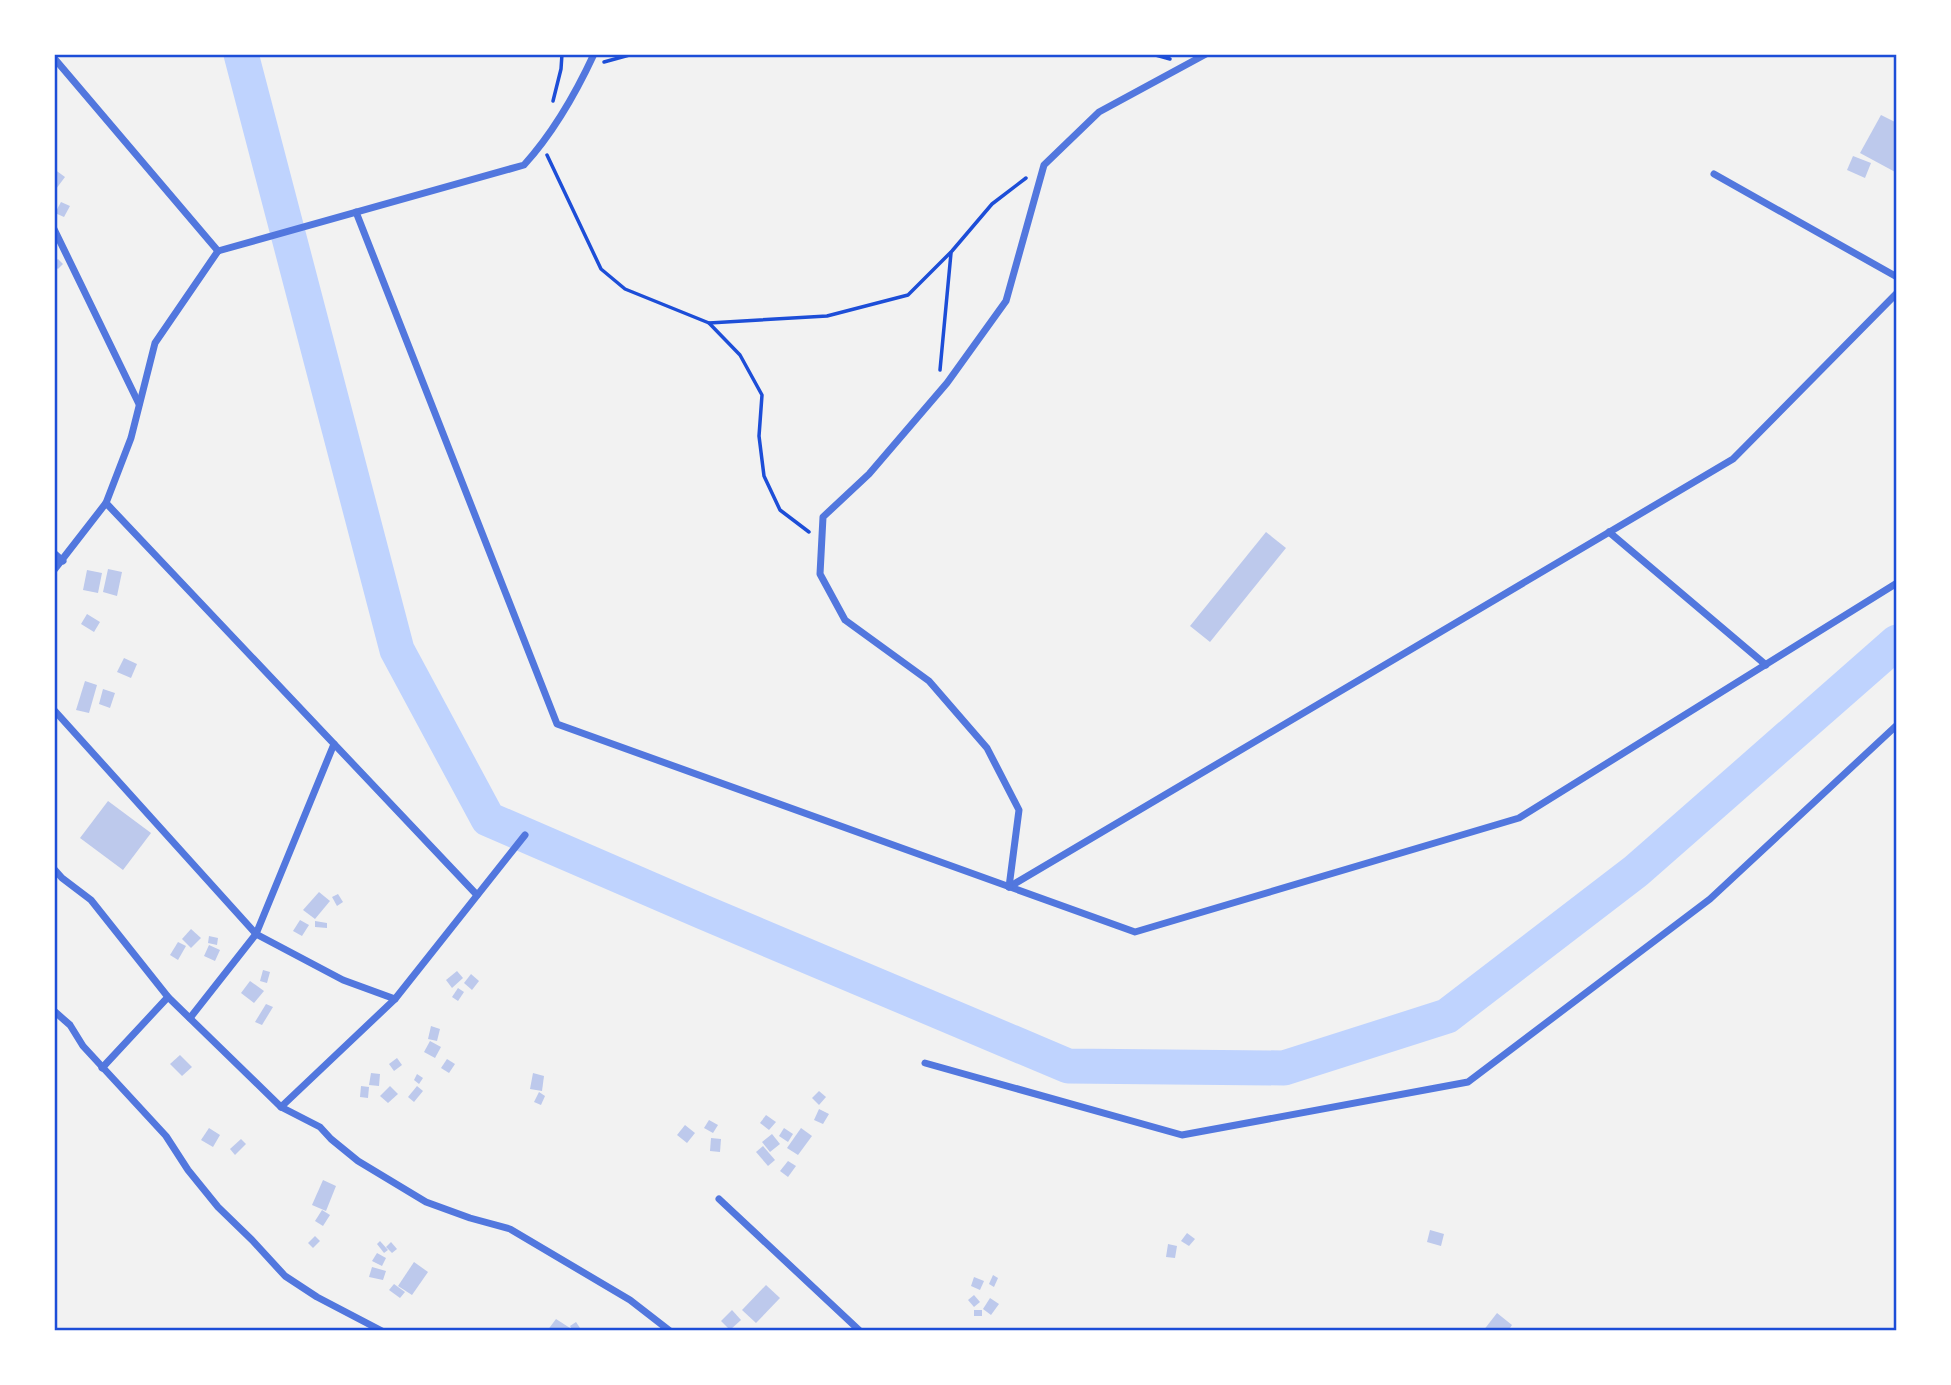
<svg xmlns="http://www.w3.org/2000/svg" width="1951" height="1385" font-family="'Alegreya Sans',sans-serif">
  <rect width="100%" height="100%" fill="#f2f2f2"/>
  <g fill="none" stroke-linecap="round" stroke-linejoin="round">
    <path stroke="#bfd3fe" stroke-width="35" d="M241,54L397,650L488,819L703,912L1068,1066L1284,1068L1447,1016L1636,871L1897,642"/>
  </g>
  <g fill="#bdc9ec">
    <path d="M1881,115L1897,123V173L1860,153Z"/>
    <path d="M1853,156L1871,163L1865,178L1847,170Z"/>
    <path d="M54,169L65,177L56,189L54,188Z"/>
    <path d="M61,202L70,206L64,217L55,213Z"/>
    <path d="M58,259L63,264L58,269L54,266V262Z"/>
    <path d="M1266,532L1286,548L1210,642L1190,626Z"/>
    <path d="M108,569L122,572L117,596L103,592Z"/>
    <path d="M87,570L102,573L98,593L83,590Z"/>
    <path d="M87,614L100,622L94,632L81,624Z"/>
    <path d="M124,658L137,664L131,678L117,672Z"/>
    <path d="M85,681L97,685L89,713L76,710Z"/>
    <path d="M103,689L115,693L110,708L99,704Z"/>
    <path d="M108,801L151,833L123,870L80,838Z"/>
    <path d="M319,892L330,901L315,919L303,910Z"/>
    <path d="M338,894L343,902L337,906L332,897Z"/>
    <path d="M300,920L309,925L302,936L293,931Z"/>
    <path d="M315,921L327,923V928L315,927Z"/>
    <path d="M191,929L201,938L191,948L182,939Z"/>
    <path d="M209,936L218,938L217,945L208,943Z"/>
    <path d="M178,942L186,946L178,960L170,955Z"/>
    <path d="M209,945L220,950L215,961L204,956Z"/>
    <path d="M263,970L270,972L267,983L260,981Z"/>
    <path d="M457,971L463,978L452,988L446,980Z"/>
    <path d="M471,974L479,981L472,990L464,983Z"/>
    <path d="M250,981L264,991L254,1003L241,993Z"/>
    <path d="M458,988L464,992L458,1001L452,997Z"/>
    <path d="M266,1004L273,1007L262,1025L255,1022Z"/>
    <path d="M431,1026L440,1029L437,1041L428,1039Z"/>
    <path d="M430,1041L441,1047L435,1058L424,1052Z"/>
    <path d="M180,1055L192,1067L182,1076L170,1064Z"/>
    <path d="M397,1058L402,1065L394,1071L389,1064Z"/>
    <path d="M447,1059L455,1064L449,1073L441,1068Z"/>
    <path d="M371,1073L380,1074L379,1086L369,1085Z"/>
    <path d="M533,1073L544,1076L542,1091L530,1089Z"/>
    <path d="M417,1074L423,1078L419,1084L414,1080Z"/>
    <path d="M361,1086L369,1087L368,1098L360,1097Z"/>
    <path d="M390,1086L398,1094L388,1103L380,1096Z"/>
    <path d="M417,1086L423,1091L414,1102L408,1097Z"/>
    <path d="M819,1091L826,1097L819,1105L812,1098Z"/>
    <path d="M539,1092L545,1096L541,1105L534,1102Z"/>
    <path d="M819,1109L829,1114L823,1124L814,1120Z"/>
    <path d="M766,1115L776,1122L769,1130L760,1123Z"/>
    <path d="M709,1120L718,1125L713,1133L704,1128Z"/>
    <path d="M685,1125L695,1133L687,1143L677,1135Z"/>
    <path d="M209,1128L220,1135L213,1147L201,1140Z"/>
    <path d="M784,1128L793,1134L788,1142L779,1136Z"/>
    <path d="M801,1128L812,1136L798,1155L787,1148Z"/>
    <path d="M772,1134L780,1144L770,1152L762,1142Z"/>
    <path d="M711,1138L721,1139L720,1152L710,1151Z"/>
    <path d="M241,1139L246,1144L235,1155L230,1149Z"/>
    <path d="M763,1146L775,1160L768,1166L756,1152Z"/>
    <path d="M788,1161L796,1166L788,1177L780,1171Z"/>
    <path d="M323,1180L336,1186L326,1211L312,1205Z"/>
    <path d="M322,1210L330,1215L323,1226L315,1221Z"/>
    <path d="M1430,1230L1444,1234L1441,1246L1427,1242Z"/>
    <path d="M1187,1233L1195,1239L1189,1246L1181,1241Z"/>
    <path d="M315,1236L320,1241L313,1248L308,1243Z"/>
    <path d="M380,1241L388,1250L384,1253L377,1244Z"/>
    <path d="M391,1242L397,1249L392,1253L386,1247Z"/>
    <path d="M1168,1244L1177,1246L1175,1258L1166,1257Z"/>
    <path d="M377,1253L386,1258L382,1266L372,1261Z"/>
    <path d="M414,1262L428,1272L412,1295L398,1286Z"/>
    <path d="M372,1267L386,1271L383,1280L369,1277Z"/>
    <path d="M993,1275L998,1278L994,1287L989,1284Z"/>
    <path d="M974,1277L984,1281L980,1290L971,1286Z"/>
    <path d="M394,1284L405,1292L400,1298L389,1290Z"/>
    <path d="M766,1285L780,1298L756,1323L742,1310Z"/>
    <path d="M974,1295L980,1302L974,1307L968,1300Z"/>
    <path d="M990,1298L999,1304L991,1315L983,1309Z"/>
    <path d="M732,1310L741,1320L730,1330L721,1321Z"/>
    <rect x="974" y="1310" width="8" height="6"/>
    <path d="M1497,1313L1512,1325L1508,1331H1483Z"/>
    <path d="M556,1319L570,1328L569,1331H547Z"/>
    <path d="M576,1322L582,1331H573L570,1326Z"/>
  </g>
  <g fill="none" stroke-linecap="round" stroke-linejoin="round">
    <g stroke="#1d4ed8" stroke-width="3.5">
      <path d="M1152,54L1170,59"/>
      <path d="M604,62L633,54"/>
      <path d="M553,101L561,69L562,54"/>
      <path d="M547,155L601,269L625,289L709,323L740,355L762,395L759,436L764,476L780,510L809,532"/>
      <path d="M709,323L827,316L908,295L952,251L992,204L1026,178"/>
      <path d="M940,370L951,253"/>
    </g>
    <g stroke="#5277de" stroke-width="7">
      <path d="M54,58L218,251"/>
      <path d="M1714,174L1897,277"/>
      <path d="M356,212L557,724L1135,932L1519,818L1897,583"/>
      <path d="M54,229L139,404"/>
      <path d="M218,251L524,165C554,132 575,95 594,54"/>
      <path d="M106,503L477,895"/>
      <path d="M1609,532L1766,665"/>
      <path d="M54,553L63,561"/>
      <path d="M54,570L106,503L131,438L155,343L218,251"/>
      <path d="M54,710L256,934L343,980L395,999"/>
      <path d="M54,869L62,878L91,900L168,997L281,1107L320,1127L331,1139L358,1161L426,1202L470,1218L510,1229L630,1300L670,1331"/>
      <path d="M1009,887L1733,459L1897,293"/>
      <path d="M1009,887L1019,810L987,748L929,681L845,620L820,574L823,517L869,474L947,383L1006,301L1044,165L1099,112L1206,54"/>
      <path d="M54,1011L70,1025L83,1046L166,1136L188,1170L218,1207L252,1240L285,1276L317,1297L382,1331"/>
      <path d="M190,1018L256,934L334,744"/>
      <path d="M925,1063L1182,1135L1468,1082L1710,899L1897,725"/>
      <path d="M102,1068L168,997"/>
      <path d="M281,1107L395,999L525,835"/>
      <path d="M719,1199L860,1331"/>
    </g>
  </g>
  <rect width="1951" height="1385" fill="none" stroke="#ffffff" stroke-width="112"/>
  <rect x="56" y="56" width="1839" height="1273" fill="none" stroke="#1d4ed8" stroke-width="2.5"/>
</svg>
